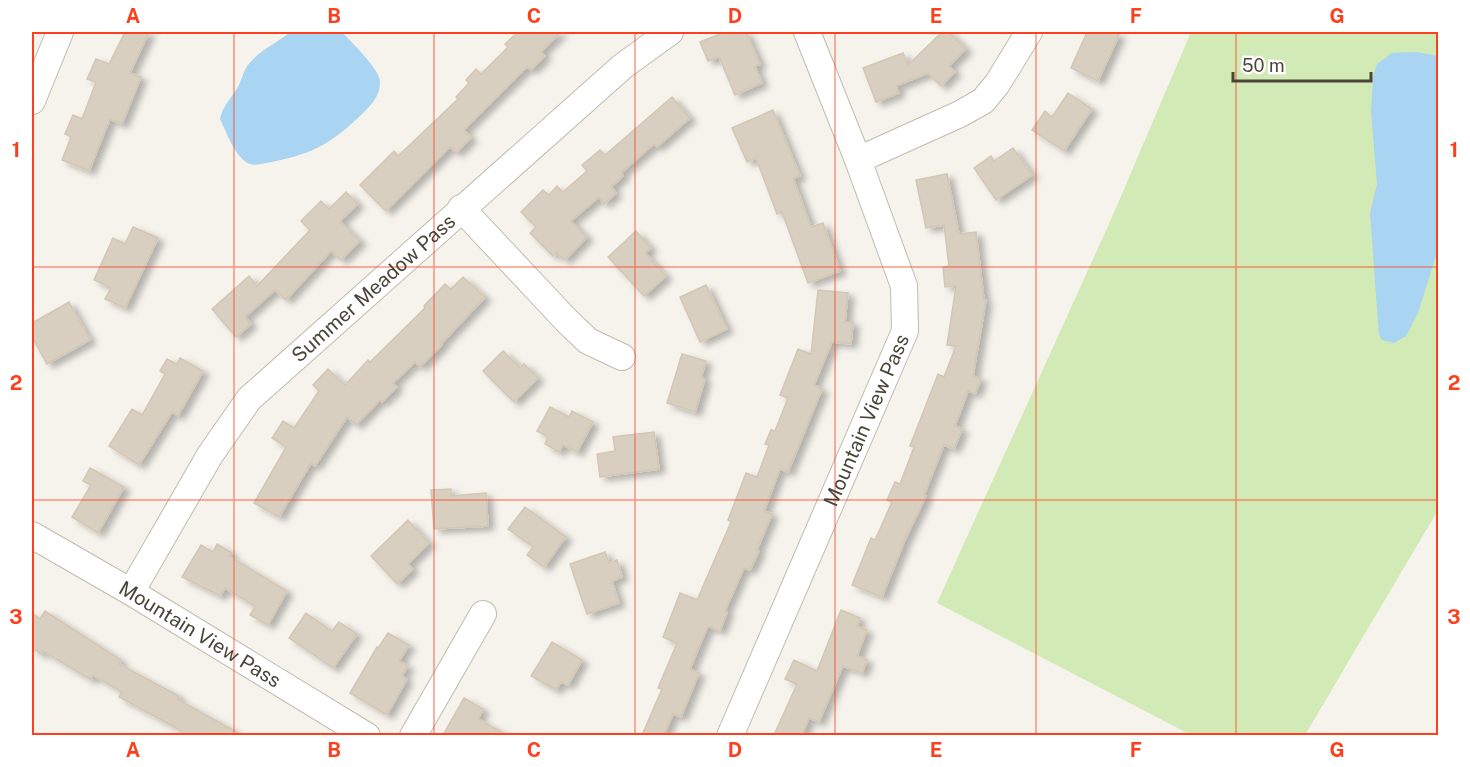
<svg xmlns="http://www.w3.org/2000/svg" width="1470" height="767" font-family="'Public Sans',sans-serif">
  <defs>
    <filter id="shadow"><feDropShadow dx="6" dy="4" stdDeviation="3" flood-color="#0004"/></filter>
  </defs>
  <rect width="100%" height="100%" fill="#f6f3ec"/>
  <path fill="#d2eab5" d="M1191,32H1438V510L1305,735H1191L937,603L1113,215Z"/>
  <g fill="#a9d4f2">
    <path d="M290,32H342C351,42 380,69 380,82C380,96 372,104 363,113C332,143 315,153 272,162C265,163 257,166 250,164C235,158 227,133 220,119C222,108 230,99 236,90C241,83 242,75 246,68C257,51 276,44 290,32Z"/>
    <path d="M1416,52L1438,56V250L1418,313L1406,336L1394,343L1382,340L1379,335L1370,213L1377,184L1371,111L1373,77L1377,64L1392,53Z"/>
  </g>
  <g fill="#d8cfc1" stroke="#d3c7b4" stroke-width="1.5" filter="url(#shadow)">
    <path d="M125,32H149L130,73L141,77L122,124L110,119L89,171L62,160L71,137L65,134L73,115L82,119L96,82L87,79L96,59L109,64Z"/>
    <path d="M518,32H561L541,52L545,56L531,70L527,67L464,130L471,138L456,153L450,147L386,211L360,185L394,151L398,156L458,99L456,97L469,83L466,80L476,69L481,74L508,47L505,44Z"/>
    <path d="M725,32H746L760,64L755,66L762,83L735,95L719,57L708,61L700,42Z"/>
    <path d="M942,32H949L966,49L949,66L955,72L941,86L928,73L896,86L899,93L876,102L863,68L903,53L908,65Z"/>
    <path d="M1087,32H1111L1119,35L1098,81L1071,68Z"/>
    <path d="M1068,93L1092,109L1064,151L1032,130L1045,111L1052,117Z"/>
    <path d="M672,97L690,118L657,147L654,144L621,173L623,176L611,187L616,193L604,204L599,197L571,221L587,237L565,260L557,253L553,256L530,233L536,227L521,212L543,190L549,195L557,186L563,192L587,171L582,165L600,150L605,155Z"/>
    <path d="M773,110L800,176L793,178L811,227L823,223L840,271L808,283L782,212L777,214L756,158L747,162L732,128Z"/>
    <path d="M1013,148L1032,175L996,200L974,168L991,156L994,161Z"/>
    <path d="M947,174L959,234L976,232L984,300H986L973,376L981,379L975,394L968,391L955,426L962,429L954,449L944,445L924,495L926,496L905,540L882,597L852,585L871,538L875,540L892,502L887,500L895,482L900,484L914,447L910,446L938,374L944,377L956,346L947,345L956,286L945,287L943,267L949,266L944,225L926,228L916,180Z"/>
    <path d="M346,192L358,204L340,221L360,241L341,260L331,251L286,300L275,290L245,317L251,324L236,337L212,309L249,276L257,286L310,230L301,221L321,201L329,209Z"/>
    <path d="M133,227L158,238L125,308L105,299L111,288L94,280L113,238L125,244Z"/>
    <path d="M636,231L651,248L645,253L666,276L644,296L608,257Z"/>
    <path d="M463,277L485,297L441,344L442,345L420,367L415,362L393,383L397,387L382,402L380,400L356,425L347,417L315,466L311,463L279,517L254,503L286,447L272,438L283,421L294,428L319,391L313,385L328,369L345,385L368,360L370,362L425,308L424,306L445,284L451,289Z"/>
    <path d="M706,285L727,329L700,342L680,297Z"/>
    <path d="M818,290L848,293L845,322H853L851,344L832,342L814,385L822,389L788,472L780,469L764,511L772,514L757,550L759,551L750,570L744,568L725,611L727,612L720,631L708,626L690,669L699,673L681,717L673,714L664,735H642L662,689L658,688L677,643L663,637L680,593L697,600L731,522L728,520L746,473L757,477L769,445L765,444L771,430L775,431L788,398L780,395L798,349L811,354Z"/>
    <path d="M69,302L90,340L47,364L32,337V323Z"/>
    <path d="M503,351L520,367L524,364L538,378L514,402L483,371Z"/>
    <path d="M682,354L706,361L701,378L705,379L695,412L667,403Z"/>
    <path d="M180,358L203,371L178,416L172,412L139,465L109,446L132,409L142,415L165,374L160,371L167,359L177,364Z"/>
    <path d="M550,407L569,417L572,411L593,422L577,452L563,445L559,452L545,444L548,437L537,431Z"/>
    <path d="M654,432L659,469L600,477L597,454L615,451L613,437Z"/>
    <path d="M90,468L124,487L98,533L72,517L91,485L83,481Z"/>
    <path d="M451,489V496L486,493L488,526L434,529L431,490Z"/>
    <path d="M525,507L566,537L544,567L527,555L533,547L508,529Z"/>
    <path d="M408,520L429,543L408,564L413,569L397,584L371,556Z"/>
    <path d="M217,544L232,553L229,556L287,591L268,625L250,615L255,606L225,588L220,596L182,577L201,545L213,552Z"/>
    <path d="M605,552L609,563L617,560L622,577L612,581L619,603L587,614L570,564Z"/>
    <path d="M841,610L860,618L857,626L867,630L857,656L867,660L862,673L843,666L819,722L809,718L802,735H774L797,684L785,679L794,660L817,671Z"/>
    <path d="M45,611L121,660L119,664L179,696L177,699L242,735H180L182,731L119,697L122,692L93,675L91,680L43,651L41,654L32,648V613L40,619Z"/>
    <path d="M306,613L332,631L339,622L357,634L333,668L289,638Z"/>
    <path d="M388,633L409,645L399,661L408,666L402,676L407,679L387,715L350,693L377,647L378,648Z"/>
    <path d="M552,642L582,660L568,685L561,682L556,690L531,676Z"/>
    <path d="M464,698L483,709L478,719L507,735H443Z"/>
  </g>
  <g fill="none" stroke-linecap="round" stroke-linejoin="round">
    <g stroke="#c2bbae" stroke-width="28">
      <g id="minor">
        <path d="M32,101L60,32"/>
        <path d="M858,160L960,114L983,101L997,84L1029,32"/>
        <path d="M461,208L567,321L588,341L622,357"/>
        <path id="s1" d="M32,535L131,592L367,736"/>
        <path id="s2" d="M131,592L210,455L249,399L623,66L670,32"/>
        <path d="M413,736L483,614"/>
        <path id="s3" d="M730,736L905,331L904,286L858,160L807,32"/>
      </g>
    </g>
    <use href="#minor" stroke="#fff" stroke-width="26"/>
  </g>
  <path fill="none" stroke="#fc3f1d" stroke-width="1.5" stroke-opacity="0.55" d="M234,32V736M434,32V736M635,32V736M835,32V736M1036,32V736M1236,32V736M32,267H1438M32,500H1438"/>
  <g text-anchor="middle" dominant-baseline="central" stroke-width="5" stroke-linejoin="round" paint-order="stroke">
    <g font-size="20" fill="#4b4439" stroke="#fff">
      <text stroke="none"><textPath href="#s2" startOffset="393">Summer Meadow Pass</textPath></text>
      <text stroke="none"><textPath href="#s3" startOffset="344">Mountain View Pass</textPath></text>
      <text stroke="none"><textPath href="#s1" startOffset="195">Mountain View Pass</textPath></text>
    </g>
  </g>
  <rect width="1470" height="767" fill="none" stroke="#ffffff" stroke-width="66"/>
  <path d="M1233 72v9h138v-9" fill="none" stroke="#4b4439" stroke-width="3"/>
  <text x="1242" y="72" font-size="18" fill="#4b4439" stroke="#ffffff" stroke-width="4.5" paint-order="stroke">50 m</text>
  <rect x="33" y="33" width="1404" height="701" fill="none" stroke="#fc3f1d" stroke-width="2"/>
  <g font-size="20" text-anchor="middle" font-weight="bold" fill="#fc3f1d">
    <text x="133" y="23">A</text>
    <text x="334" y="23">B</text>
    <text x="534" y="23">C</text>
    <text x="735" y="23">D</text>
    <text x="936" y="23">E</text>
    <text x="1136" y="23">F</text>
    <text x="1337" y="23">G</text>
    <text x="16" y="157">1</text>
    <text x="1454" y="157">1</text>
    <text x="16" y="390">2</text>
    <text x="1454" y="390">2</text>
    <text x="16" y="624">3</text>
    <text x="1454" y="624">3</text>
    <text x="133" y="757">A</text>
    <text x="334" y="757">B</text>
    <text x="534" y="757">C</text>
    <text x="735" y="757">D</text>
    <text x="936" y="757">E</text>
    <text x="1136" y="757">F</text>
    <text x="1337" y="757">G</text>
  </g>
</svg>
